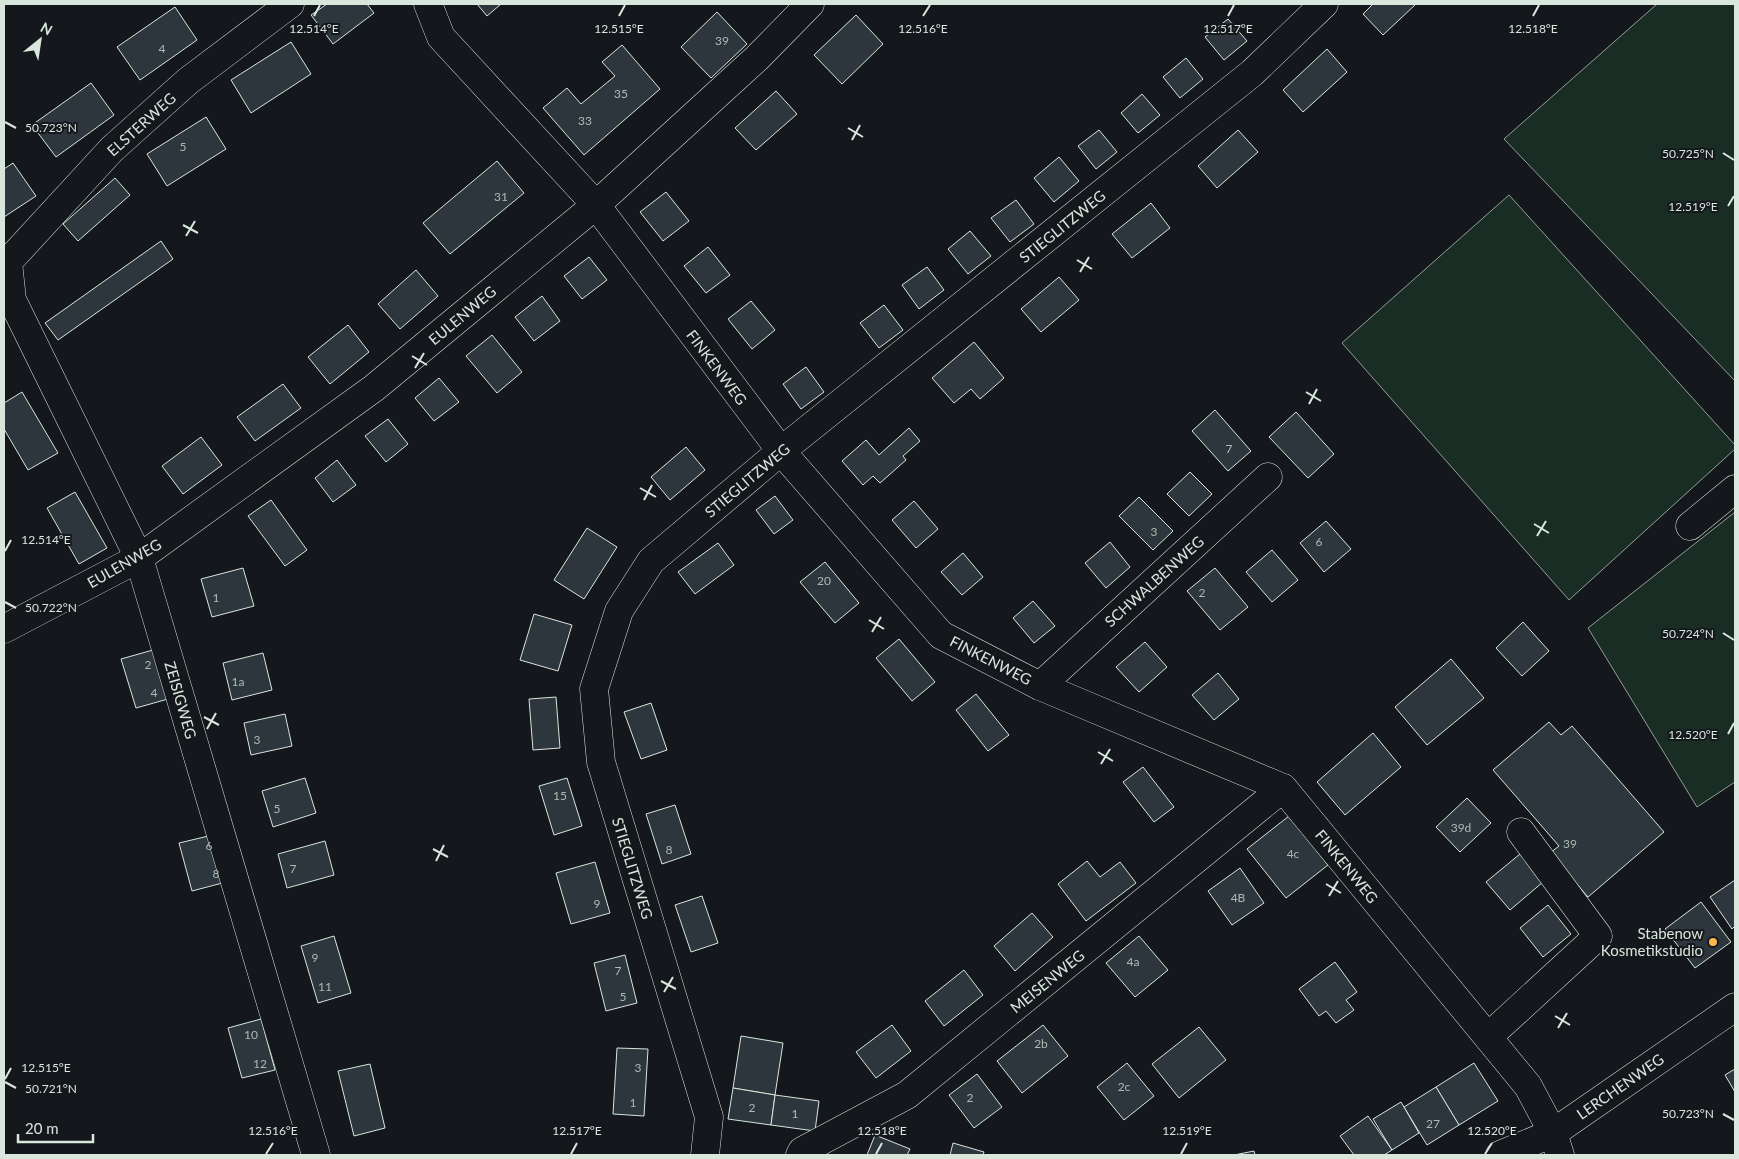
<svg xmlns="http://www.w3.org/2000/svg" width="1739" height="1159" font-family="Lato,sans-serif">
  <rect width="100%" height="100%" fill="#14181c"/>
  <g fill="#1a2d24" stroke="#939e99">
    <path d="M1657,4H1735V381L1504,139Z"/>
    <path d="M1509,195L1735,445V449L1569,600L1342,343Z"/>
    <path d="M1735,512V782L1697,807L1588,628Z"/>
  </g>
  <g fill="#2c363c" stroke="#d8e6dc">
    <path d="M327,4H367L374,13L333,44L311,15Z"/>
    <path d="M477,4H501L487,16Z"/>
    <path d="M1373,4H1416L1383,35L1363,14Z"/>
    <path d="M175,7L197,40L140,80L117,47Z"/>
    <path d="M717,12L747,44L711,78L681,47Z"/>
    <path d="M856,15L883,44L842,84L814,55Z"/>
    <path d="M1228,19L1247,41L1224,60L1205,37Z"/>
    <path d="M291,42L311,74L251,113L231,80Z"/>
    <path d="M622,45L660,89L584,155L543,108L567,88L581,104L615,76L602,62Z"/>
    <path d="M1327,49L1347,72L1303,112L1283,90Z"/>
    <path d="M1186,58L1203,79L1180,98L1163,77Z"/>
    <path d="M91,83L114,115L56,157L32,125Z"/>
    <path d="M776,91L797,114L756,150L735,128Z"/>
    <path d="M1142,94L1160,115L1138,133L1121,113Z"/>
    <path d="M206,117L226,149L167,186L147,154Z"/>
    <path d="M1099,130L1117,152L1096,169L1078,146Z"/>
    <path d="M1238,130L1258,152L1217,188L1198,166Z"/>
    <path d="M1059,157L1079,181L1054,202L1034,178Z"/>
    <path d="M497,161L524,193L450,254L423,223Z"/>
    <path d="M13,163L36,196L4,217V169Z"/>
    <path d="M115,178L130,195L78,241L63,224Z"/>
    <path d="M666,192L689,221L663,241L640,212Z"/>
    <path d="M1016,200L1034,224L1010,242L991,218Z"/>
    <path d="M1151,203L1170,228L1132,258L1112,234Z"/>
    <path d="M970,231L991,256L968,274L948,249Z"/>
    <path d="M161,241L173,259L58,340L45,323Z"/>
    <path d="M708,247L730,275L706,293L684,266Z"/>
    <path d="M589,257L607,280L582,299L564,276Z"/>
    <path d="M927,267L944,290L919,309L902,285Z"/>
    <path d="M416,270L438,296L400,329L378,304Z"/>
    <path d="M1059,277L1079,300L1041,332L1021,309Z"/>
    <path d="M542,296L560,321L534,341L515,317Z"/>
    <path d="M751,301L775,330L752,349L728,319Z"/>
    <path d="M884,305L903,330L879,348L860,323Z"/>
    <path d="M348,325L369,352L330,384L308,357Z"/>
    <path d="M492,335L522,372L497,393L466,356Z"/>
    <path d="M974,342L1004,378L980,399L971,389L954,403L932,378Z"/>
    <path d="M806,367L824,392L801,409L783,384Z"/>
    <path d="M439,378L459,402L434,421L415,398Z"/>
    <path d="M283,384L301,408L255,441L237,417Z"/>
    <path d="M22,392L58,453L28,470L4,429V403Z"/>
    <path d="M1215,410L1251,451L1228,471L1192,431Z"/>
    <path d="M1296,412L1334,454L1308,478L1269,437Z"/>
    <path d="M388,419L408,444L386,462L365,436Z"/>
    <path d="M909,428L920,441L903,456L906,460L880,483L873,476L863,485L842,461L866,440L879,455Z"/>
    <path d="M201,437L222,465L183,494L162,466Z"/>
    <path d="M686,447L705,470L670,500L651,477Z"/>
    <path d="M337,460L356,485L333,502L315,478Z"/>
    <path d="M1190,472L1212,494L1189,516L1167,494Z"/>
    <path d="M75,492L107,548L79,564L47,508Z"/>
    <path d="M775,496L793,520L774,534L756,510Z"/>
    <path d="M1139,497L1173,531L1153,550L1119,516Z"/>
    <path d="M271,500L307,550L285,566L248,516Z"/>
    <path d="M914,501L938,529L916,548L892,520Z"/>
    <path d="M1326,521L1351,549L1324,572L1300,543Z"/>
    <path d="M587,528L617,547L584,599L554,580Z"/>
    <path d="M1110,542L1130,567L1106,588L1085,563Z"/>
    <path d="M718,543L734,565L695,594L678,572Z"/>
    <path d="M1272,550L1298,580L1272,602L1246,572Z"/>
    <path d="M963,553L983,577L962,595L941,572Z"/>
    <path d="M825,562L859,603L835,623L800,582Z"/>
    <path d="M243,568L254,606L212,617L201,579Z"/>
    <path d="M1215,568L1248,607L1220,630L1187,591Z"/>
    <path d="M1033,601L1055,626L1034,643L1013,618Z"/>
    <path d="M534,614L572,625L558,671L520,660Z"/>
    <path d="M1523,622L1549,651L1522,676L1496,648Z"/>
    <path d="M899,639L935,682L912,701L876,658Z"/>
    <path d="M1145,642L1167,667L1139,692L1116,667Z"/>
    <path d="M153,650L168,699L136,708L121,659Z"/>
    <path d="M263,653L272,690L232,700L223,663Z"/>
    <path d="M1451,659L1484,698L1427,745L1395,707Z"/>
    <path d="M1218,673L1239,699L1214,720L1192,695Z"/>
    <path d="M976,694L1009,735L988,751L956,710Z"/>
    <path d="M556,697L560,748L533,750L529,699Z"/>
    <path d="M651,703L667,750L641,759L624,712Z"/>
    <path d="M285,714L292,746L251,755L244,723Z"/>
    <path d="M1549,722L1561,735L1572,726L1664,832L1588,897L1550,853L1559,846L1493,770Z"/>
    <path d="M1373,733L1401,767L1345,815L1317,782Z"/>
    <path d="M1143,767L1174,807L1154,822L1123,782Z"/>
    <path d="M305,778L316,813L273,827L262,791Z"/>
    <path d="M567,778L582,826L554,835L539,786Z"/>
    <path d="M1467,798L1491,823L1460,852L1436,827Z"/>
    <path d="M675,805L691,854L662,864L646,814Z"/>
    <path d="M1289,816L1328,865L1286,898L1247,849Z"/>
    <path d="M217,834L230,881L192,891L179,843Z"/>
    <path d="M325,841L334,875L287,888L278,854Z"/>
    <path d="M1520,854L1543,882L1510,910L1486,882Z"/>
    <path d="M1087,861L1100,877L1120,862L1136,883L1086,921L1058,884Z"/>
    <path d="M595,862L610,913L571,924L556,873Z"/>
    <path d="M1240,868L1264,903L1232,925L1208,891Z"/>
    <path d="M1735,880V926L1732,929L1710,897Z"/>
    <path d="M702,896L718,943L691,952L675,905Z"/>
    <path d="M1701,902L1731,942L1695,968L1665,929Z"/>
    <path d="M1548,905L1571,934L1543,957L1520,928Z"/>
    <path d="M1032,913L1053,937L1015,971L994,946Z"/>
    <path d="M334,936L351,993L318,1003L301,946Z"/>
    <path d="M1139,936L1168,970L1135,997L1106,963Z"/>
    <path d="M625,955L637,1003L606,1011L594,963Z"/>
    <path d="M1335,962L1357,992L1346,1000L1354,1010L1336,1023L1326,1011L1319,1016L1299,989Z"/>
    <path d="M964,970L983,995L944,1026L925,1001Z"/>
    <path d="M261,1019L275,1070L242,1078L228,1028Z"/>
    <path d="M892,1025L911,1051L876,1078L856,1052Z"/>
    <path d="M1043,1025L1068,1056L1022,1093L997,1061Z"/>
    <path d="M1199,1027L1226,1060L1179,1098L1152,1064Z"/>
    <path d="M741,1036L783,1043L775,1095L733,1088Z"/>
    <path d="M617,1048L648,1049L644,1116L613,1114Z"/>
    <path d="M1127,1063L1154,1096L1124,1120L1097,1087Z"/>
    <path d="M1474,1063L1498,1101L1459,1125L1436,1087Z"/>
    <path d="M370,1064L385,1128L354,1136L338,1071Z"/>
    <path d="M1735,1069V1092L1725,1075Z"/>
    <path d="M977,1074L1002,1107L974,1128L949,1095Z"/>
    <path d="M1436,1087L1459,1125L1427,1145L1404,1107Z"/>
    <path d="M733,1088L775,1095L771,1125L728,1119Z"/>
    <path d="M775,1095L819,1101L815,1131L771,1125Z"/>
    <path d="M1401,1102L1419,1133L1392,1150L1373,1119Z"/>
    <path d="M1368,1116L1392,1150L1384,1155H1354L1340,1136Z"/>
    <path d="M875,1135L910,1149L907,1155H867Z"/>
    <path d="M953,1143L984,1152L983,1155H950Z"/>
    <path d="M1254,1151L1255,1155H1234Z"/>
  </g>
  <g fill="none" stroke-linecap="round" stroke-linejoin="round">
    <g stroke="#d8e6dc" stroke-width="29">
      <g id="minor">
        <path d="M290,4L188,81L112,149L8,262L12,300L139,558L316,1155"/>
        <path d="M428,4L441,37L596,205L781,451L941,635L1040,686L1283,788L1528,1086L1553,1133L1560,1155"/>
        <path d="M1690,526L1735,489"/>
        <path d="M4,629L139,558L374,388L596,205L757,58L810,4"/>
        <path d="M1040,686L1268,477"/>
        <path d="M1488,1037L1598,936L1521,832"/>
        <path d="M705,1155L709,1117L601,762L594,689L619,611L651,561L781,451L1252,73L1324,4"/>
        <path d="M800,1155L802,1151L907,1095L1283,788"/>
        <path d="M1500,1155L1553,1133L1735,1007"/>
      </g>
    </g>
    <use href="#minor" stroke="#14181c" stroke-width="28"/>
  </g>
  <path fill="none" stroke="#d8e6dc" stroke-width="2" d="M314,16L320,5M619,16L625,5M923,16L930,5M1228,16L1234,5M1533,16L1539,5M5,122L16,128M848,128L863,137M852,140L860,125M1723,153L1734,160M1728,206L1734,196M183,225L198,233M186,236L195,221M1077,260L1092,269M1080,272L1089,257M412,356L427,365M415,368L424,353M1306,392L1321,401M1309,404L1317,389M640,488L656,497M644,500L652,485M1534,524L1549,533M1537,536L1546,521M5,551L11,540M5,602L16,608M869,620L884,629M872,632L881,617M1723,633L1734,640M204,717L219,725M207,729L216,713M1728,734L1734,723M1098,752L1113,761M1101,764L1110,749M433,849L448,857M436,861L444,845M1326,884L1341,893M1329,896L1338,881M661,981L676,989M664,992L673,977M1555,1016L1570,1025M1558,1028L1567,1013M5,1079L11,1068M5,1082L16,1088M1723,1114L1734,1120M266,1154L273,1143M571,1154L577,1143M876,1154L882,1143M1181,1154L1187,1143M1485,1154L1492,1143"/>
  <circle fill="#ffb74d" stroke="#14181c" stroke-width="2" cx="1713" cy="942" r="5"/>
  <g text-anchor="middle" dominant-baseline="central" stroke-width="4" stroke-linejoin="round" paint-order="stroke">
    <g font-size="12" fill="#adbab4">
      <text x="722" y="40">39</text>
      <text x="162" y="48">4</text>
      <text x="621" y="93">35</text>
      <text x="585" y="120">33</text>
      <text x="183" y="146">5</text>
      <text x="501" y="196">31</text>
      <text x="1229" y="448">7</text>
      <text x="1154" y="531">3</text>
      <text x="1319" y="541">6</text>
      <text x="824" y="580">20</text>
      <text x="1202" y="592">2</text>
      <text x="216" y="597">1</text>
      <text x="148" y="664">2</text>
      <text x="238" y="681">1a</text>
      <text x="154" y="692">4</text>
      <text x="257" y="739">3</text>
      <text x="560" y="795">15</text>
      <text x="277" y="808">5</text>
      <text x="1461" y="827">39d</text>
      <text x="1570" y="843">39</text>
      <text x="209" y="845">6</text>
      <text x="669" y="849">8</text>
      <text x="1293" y="853">4c</text>
      <text x="293" y="868">7</text>
      <text x="216" y="873">8</text>
      <text x="1238" y="897">4B</text>
      <text x="597" y="903">9</text>
      <text x="315" y="957">9</text>
      <text x="1133" y="961">4a</text>
      <text x="618" y="970">7</text>
      <text x="325" y="986">11</text>
      <text x="623" y="996">5</text>
      <text x="251" y="1034">10</text>
      <text x="1041" y="1043">2b</text>
      <text x="260" y="1063">12</text>
      <text x="638" y="1067">3</text>
      <text x="1124" y="1086">2c</text>
      <text x="970" y="1097">2</text>
      <text x="633" y="1102">1</text>
      <text x="752" y="1107">2</text>
      <text x="795" y="1113">1</text>
      <text x="1433" y="1123">27</text>
    </g>
    <g font-size="15" fill="#d8e6dc" stroke="#14181c">
      <text transform="translate(141 124) rotate(-42)">ELSTERWEG</text>
      <text transform="translate(1062 226) rotate(-39)">STIEGLITZWEG</text>
      <text transform="translate(462 315) rotate(-40)">EULENWEG</text>
      <text transform="translate(717 367) rotate(53)">FINKENWEG</text>
      <text transform="translate(747 480) rotate(-40)">STIEGLITZWEG</text>
      <text transform="translate(124 563) rotate(-30)">EULENWEG</text>
      <text transform="translate(1154 581) rotate(-42)">SCHWALBENWEG</text>
      <text transform="translate(991 660) rotate(27)">FINKENWEG</text>
      <text transform="translate(181 700) rotate(74)">ZEISIGWEG</text>
      <text transform="translate(1347 866) rotate(51)">FINKENWEG</text>
      <text transform="translate(633 868) rotate(73)">STIEGLITZWEG</text>
      <text transform="translate(1047 981) rotate(-39)">MEISENWEG</text>
      <text transform="translate(1620 1086) rotate(-35)">LERCHENWEG</text>
    </g>
    <g font-size="15" fill="#d8e6dc" stroke="#14181c" text-anchor="end">
      <text x="1703" y="933">Stabenow<tspan x="1703" dy="17">Kosmetikstudio</tspan></text>
    </g>
  </g>
  <g font-size="12" text-anchor="middle" fill="#d8e6dc" stroke="#14181c" stroke-width="4" stroke-linejoin="round" paint-order="stroke">
    <text x="1533" y="33">12.518°E</text>
    <text x="314" y="33">12.514°E</text>
    <text x="619" y="33">12.515°E</text>
    <text x="923" y="33">12.516°E</text>
    <text x="1228" y="33">12.517°E</text>
    <text x="51" y="132">50.723°N</text>
    <text x="1688" y="158">50.725°N</text>
    <text x="1693" y="211">12.519°E</text>
    <text x="46" y="544">12.514°E</text>
    <text x="51" y="612">50.722°N</text>
    <text x="1688" y="638">50.724°N</text>
    <text x="1693" y="739">12.520°E</text>
    <text x="46" y="1072">12.515°E</text>
    <text x="51" y="1093">50.721°N</text>
    <text x="1688" y="1118">50.723°N</text>
    <text x="273" y="1135">12.516°E</text>
    <text x="577" y="1135">12.517°E</text>
    <text x="882" y="1135">12.518°E</text>
    <text x="1187" y="1135">12.519°E</text>
    <text x="1492" y="1135">12.520°E</text>
  </g>
  <rect width="1739" height="1159" fill="none" stroke="#d8e6dc" stroke-width="10"/>
  <g transform="translate(40 40) rotate(30)" stroke="#14181c" stroke-width="4" paint-order="stroke">
  <path d="M0-4L9 19L0 12L-9 19Z" fill="#d8e6dc"/>
  <text y="-8" font-size="14" font-weight="bold" text-anchor="middle" fill="#d8e6dc">N</text>
  </g>
  <path d="M18 1134v8h75v-8" fill="none" stroke="#d8e6dc" stroke-width="2.5"/>
  <text x="25" y="1134" font-size="15" fill="#d8e6dc" stroke="#14181c" stroke-width="4" paint-order="stroke">20 m</text>
</svg>
